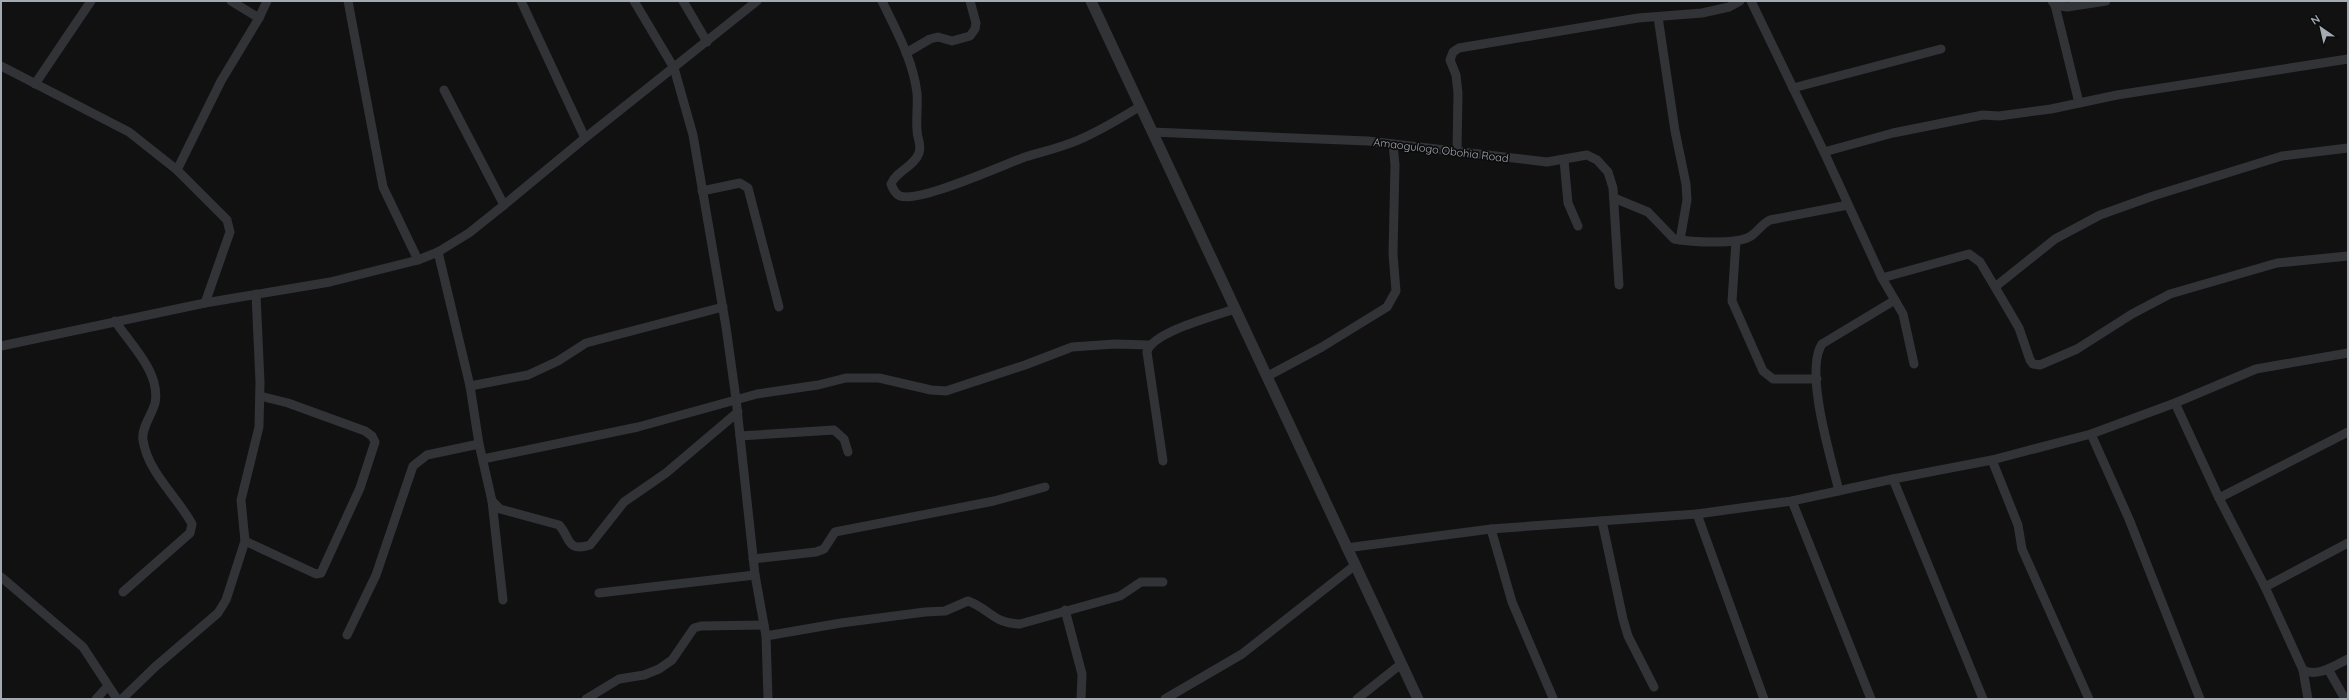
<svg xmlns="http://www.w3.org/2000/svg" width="2349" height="700" font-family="Quicksand,sans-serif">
  <rect width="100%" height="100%" fill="#111112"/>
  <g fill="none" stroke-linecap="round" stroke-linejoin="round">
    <g stroke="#323337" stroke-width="9">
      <path d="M231,1L259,18"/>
      <path d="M348,1L383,187L418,260"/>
      <path d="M521,1L585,138"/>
      <path d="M634,1L674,68L693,135L726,327L736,399L755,575L766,636L768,699"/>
      <path d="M683,1L707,42"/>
      <path d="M882,1C896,30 913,60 917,93C918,105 916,118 917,130C917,139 922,144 919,153C914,167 896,171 891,184C893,189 895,194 900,196C919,203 1003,165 1025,157C1045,151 1064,147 1083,138C1103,129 1121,118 1139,107"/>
      <path d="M1751,1L1824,152"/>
      <path d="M2052,1L2055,5L2067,7L2106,1"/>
      <path d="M2055,5L2079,103"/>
      <path d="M1658,17L1675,131L1686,184L1687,200L1680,240"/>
      <path d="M906,53L930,39L938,37L952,41L970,36L975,29L976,23L970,1"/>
      <path d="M1,66L129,132L177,170L227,220L230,232L205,303"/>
      <path d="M35,84L91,1"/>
      <path d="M1793,88L1941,49"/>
      <path d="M444,90L504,205"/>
      <path d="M1152,132L1368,141L1547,162L1587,155L1597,160L1608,172L1613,188L1619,285"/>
      <path d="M2348,148L2282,156L2153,196L2100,215L2055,239L1995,287L2019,328L2030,360L2033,364L2040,365L2077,349L2132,314L2170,294L2277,263L2348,256"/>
      <path d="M1457,151L1458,93L1456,75L1450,60L1453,52L1459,48L1638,18L1702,13L1729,7L1740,1"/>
      <path d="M1564,160L1568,203L1578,226"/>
      <path d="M177,170L221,81L259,18L267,1"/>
      <path d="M702,191L740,183L748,188L779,307"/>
      <path d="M1614,198L1648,212L1674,239C1690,242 1738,245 1751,236C1758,231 1762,224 1770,220L1848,205"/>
      <path d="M1736,241L1732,301L1763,371L1773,379H1817"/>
      <path d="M438,252L470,386L479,444L492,501L503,600"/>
      <path d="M1882,278L1969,254L1980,262L1995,287"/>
      <path d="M115,321C131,345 161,373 155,403C152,415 141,428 143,440C148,473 177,496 192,524L190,533L123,592"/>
      <path d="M1,346L205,303L330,282L418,260L438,252L469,233L504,205L585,138L757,1"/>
      <path d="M1914,364L1903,314L1882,278L1824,152L1893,133L1983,115L1999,116L2051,109L2117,95L2348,59"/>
      <path d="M1268,376L1322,347L1387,307L1396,291L1393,254L1395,165L1393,144"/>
      <path d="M470,386L528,375L558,361L586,343L723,307"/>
      <path d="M2175,403L2219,498L2265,587L2348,543"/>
      <path d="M2091,434L2129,519L2200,699"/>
      <path d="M740,436L834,430L844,439L848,452"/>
      <path d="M483,459L638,427L757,394L818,385L846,378H879L931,390L946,391L1025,365L1072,347L1115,344L1149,345"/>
      <path d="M1992,460L2018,525L2022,549L2089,699"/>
      <path d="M1163,461L1147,352C1152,332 1215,316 1235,309"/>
      <path d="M1893,479L1992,460L2091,434L2175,403L2256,369L2348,353"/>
      <path d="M1839,491C1831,458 1804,371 1822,344L1895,300"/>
      <path d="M2219,498L2348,432"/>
      <path d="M492,501L500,509L559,525C570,536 566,553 590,545L624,502L666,473L738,412"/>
      <path d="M1792,501L1871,699"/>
      <path d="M1697,514L1792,501L1893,479L1983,699"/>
      <path d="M1602,521L1623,619L1628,636L1654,687"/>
      <path d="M1491,529L1512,602L1553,698"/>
      <path d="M245,541L316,574L321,573L360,488L375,442L372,436L365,431L288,403L260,396"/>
      <path d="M1346,548L1491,529L1697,514L1764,699"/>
      <path d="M753,559L816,552L824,549L835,532L994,501L1045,487"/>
      <path d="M1,577L83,647L117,699"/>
      <path d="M2265,587L2303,670C2317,678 2335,665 2348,659"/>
      <path d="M599,593L755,575"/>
      <path d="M1065,610L1082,674L1081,699"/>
      <path d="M347,635L376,575L413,466L427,455L479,444"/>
      <path d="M766,636L841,623L925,612L945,611L968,601C990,609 994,624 1020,624L1120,596L1141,582H1163"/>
      <path d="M2328,669L2345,699"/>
      <path d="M2303,670L2308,699"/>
      <path d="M96,699L108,686"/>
      <path d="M122,699L155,667L218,613L226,600L245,541L241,500L259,427L260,382L256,294"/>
      <path d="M586,699L619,679L644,675L659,669L672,660L694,628L701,626L764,625"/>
      <path d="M1165,699L1242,654L1354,566"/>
      <path d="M1357,699L1401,664"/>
    </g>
    <path stroke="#323337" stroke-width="11" d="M1091,1L1418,699"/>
  </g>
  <g text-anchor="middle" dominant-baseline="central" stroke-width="3.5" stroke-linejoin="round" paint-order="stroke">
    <g font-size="11" fill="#a3aab2" stroke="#0c0c0d">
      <text transform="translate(1441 150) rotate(7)">Amaogulogo Obohia Road</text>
    </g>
  </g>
  <rect width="2349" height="700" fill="none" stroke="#a3aab2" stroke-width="4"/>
  <g transform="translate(2321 28) rotate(326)" stroke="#0c0c0d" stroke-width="3" paint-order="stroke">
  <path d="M0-3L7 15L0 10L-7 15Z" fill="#a3aab2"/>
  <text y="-6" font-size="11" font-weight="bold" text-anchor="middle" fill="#a3aab2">N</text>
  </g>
</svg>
